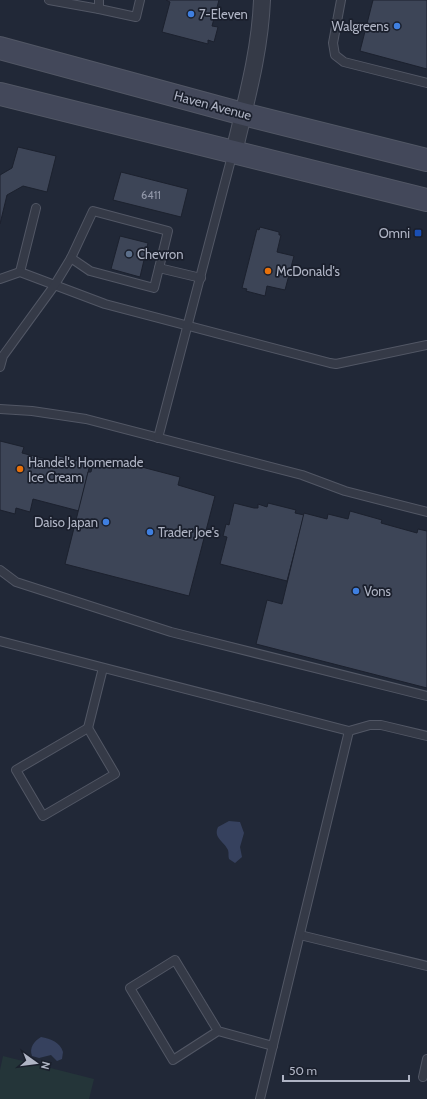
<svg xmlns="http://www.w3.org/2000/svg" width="427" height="1099" font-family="Cabin,sans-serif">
  <rect width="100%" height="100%" fill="#212837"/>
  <path fill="#243539" d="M3,1056L94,1079L89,1099H0V1070Z"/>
  <g fill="#36415e">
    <path d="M229,821L240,822L244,833L240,847L242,857L235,863L229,859C228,856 229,853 228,850C224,841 213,838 218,827Z"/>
    <path d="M41,1037C51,1039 60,1042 63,1052L62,1059L57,1061L51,1055L39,1058L32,1056C29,1048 34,1041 41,1037Z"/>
  </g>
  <g fill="#3d4557" stroke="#1c212e">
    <path d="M166,0H219L212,26L218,27L214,42L208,40V44L162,32L170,2Z"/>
    <path d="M373,0H427V69L360,51Z"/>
    <path d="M18,147L56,156L47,192L23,186L7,195L0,224V175L12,168Z"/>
    <path d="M121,172L188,189L181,217L113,200Z"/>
    <path d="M260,227L279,232V235H281L277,252L294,256L285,290L267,286L265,296L246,291L247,289L242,288L257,229L259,230Z"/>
    <path d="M120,236L148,243L140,277L111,269Z"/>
    <path d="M0,441L24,447L22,453L54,461L55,455L90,464L79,511L33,499L30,512L16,508L15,514L0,510Z"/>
    <path d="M111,459L180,477L178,485L215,496L189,596L65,564L88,472H91L93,463L109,467Z"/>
    <path d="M234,503L254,508H258V504L267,507L268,503L296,510L295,513L304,515L287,581L220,564L227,537L223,536L226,524L229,525Z"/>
    <path d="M350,511L382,520L381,523L417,533L418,529L427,531V688L256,644L267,600L282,604L304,513L327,519L328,514L348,519Z"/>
  </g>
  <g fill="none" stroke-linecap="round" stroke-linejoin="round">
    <g stroke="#525765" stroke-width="10">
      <g id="lane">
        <path d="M49,0L99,9"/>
        <path d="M99,0V9L136,17L140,0"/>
        <path d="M341,0L333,43L335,55L344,62L427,83"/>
        <path d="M71,258L93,211L168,231L159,268"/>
        <path d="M20,272L36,208"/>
        <path d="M0,279L20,272L105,304L330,363L336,364L427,345"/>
        <path d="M0,367L3,356L54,286L71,258L90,271L154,288L159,268L201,278"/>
        <path d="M0,409L32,411L86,419L302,475L345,491L427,512"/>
        <path d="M158,438L233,152"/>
        <path d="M0,570L16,582L171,632L427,696"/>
        <path d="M0,641L349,731L370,725H381L427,736"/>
        <path d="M88,728L115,774L43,816L16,770Z"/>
        <path d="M88,728L103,668"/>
        <path d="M300,935L427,966"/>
        <path d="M218,1031L173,1060L130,988L175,960L218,1031L273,1046"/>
        <path d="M423,1077L427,1059"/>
        <path d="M260,1099L349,731"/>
      </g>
    </g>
    <g stroke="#525765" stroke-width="18">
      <path id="street" d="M234,152C246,101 260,52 262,0"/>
    </g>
    <g stroke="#525765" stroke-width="24">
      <g id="secondary">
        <path d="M0,48L243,114L427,160"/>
        <path d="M0,94L427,200"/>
      </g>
    </g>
    <use href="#lane" stroke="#353a47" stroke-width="8"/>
    <use href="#street" stroke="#353a47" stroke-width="16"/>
    <use href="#secondary" stroke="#43485a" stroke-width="22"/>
  </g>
  <g fill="#3f7fe0" stroke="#1a1f2c" stroke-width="1.5">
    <circle cx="191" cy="14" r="4"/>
    <circle cx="397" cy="26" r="4"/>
    <circle cx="106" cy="522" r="4"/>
    <circle cx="150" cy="532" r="4"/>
    <circle cx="356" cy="591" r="4"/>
  </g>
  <rect fill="#1a4fb4" stroke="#1a1f2c" stroke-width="1.5" x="414" y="229" width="8" height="8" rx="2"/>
  <circle fill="#5c6f8a" stroke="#1a1f2c" stroke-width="1.5" cx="129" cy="254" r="4"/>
  <g fill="#e8710a" stroke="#1a1f2c" stroke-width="1.5">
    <circle cx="268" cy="271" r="4"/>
    <circle cx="20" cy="469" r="4"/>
  </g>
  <g text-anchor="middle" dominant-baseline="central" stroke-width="3.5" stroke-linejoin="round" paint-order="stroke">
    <g font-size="11" fill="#9298a9">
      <text x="151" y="195">6411</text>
    </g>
    <g font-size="13" fill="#afb4c4" stroke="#1a1f2c" text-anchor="start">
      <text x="199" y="14">7-Eleven</text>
      <text x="389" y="26" text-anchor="end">Walgreens</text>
      <text x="410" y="233" text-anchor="end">Omni</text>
      <text x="137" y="254">Chevron</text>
      <text x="276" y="271">McDonald's</text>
      <text x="28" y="462">Handel's Homemade<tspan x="28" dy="15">Ice Cream</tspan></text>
      <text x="98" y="522" text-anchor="end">Daiso Japan</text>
      <text x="158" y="532">Trader Joe's</text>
      <text x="364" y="591">Vons</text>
    </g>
    <g font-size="13" fill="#afb4c4" stroke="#1a1f2c">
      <text transform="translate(213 105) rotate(15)">Haven Avenue</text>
    </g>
  </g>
  <g transform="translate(36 1063) rotate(104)" stroke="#1a1f2c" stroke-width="3" paint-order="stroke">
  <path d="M0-3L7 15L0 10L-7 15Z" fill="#afb4c4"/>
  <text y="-6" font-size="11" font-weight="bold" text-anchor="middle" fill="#afb4c4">N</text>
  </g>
  <path d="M283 1075v6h126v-6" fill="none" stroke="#afb4c4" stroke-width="2"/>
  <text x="289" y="1075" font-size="12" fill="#afb4c4" stroke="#1a1f2c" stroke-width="3" paint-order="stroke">50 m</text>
</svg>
